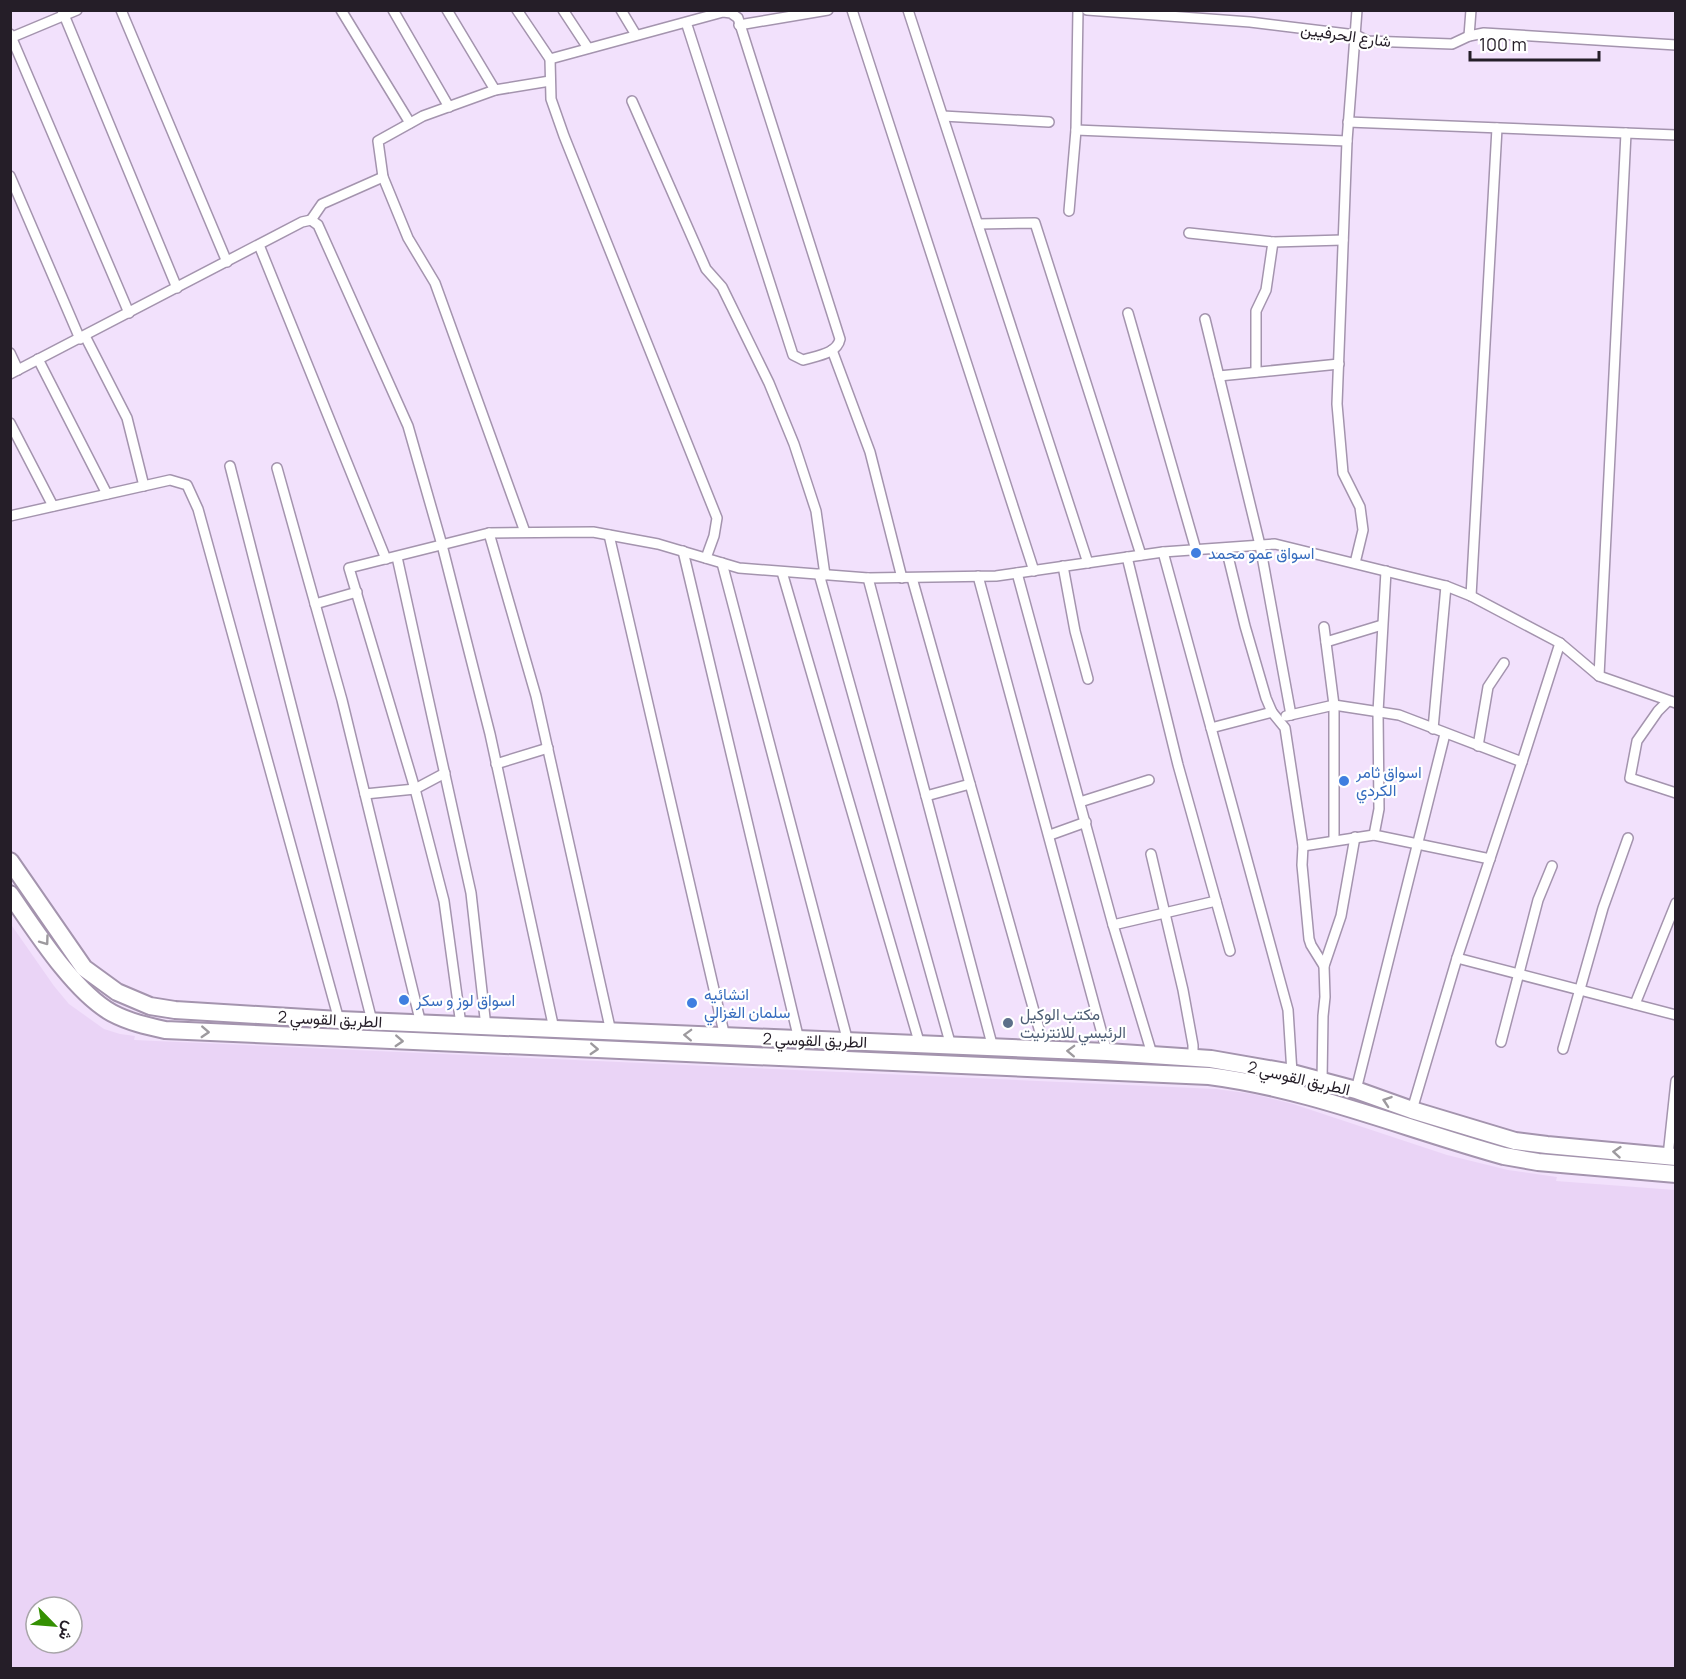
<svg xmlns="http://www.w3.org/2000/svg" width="1686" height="1679" font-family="Manrope,Vazirmatn,sans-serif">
  <rect width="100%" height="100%" fill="#f2e1fc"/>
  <path fill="#ead4f6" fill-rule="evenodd" d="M10,923L54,986L69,1004L104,1029L120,1034L135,1036L134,1040L1216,1089L1253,1094L1293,1104L1447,1155L1508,1170L1557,1177L1556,1181L1675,1190V1668H11ZM36,1607H72V1643H36Z"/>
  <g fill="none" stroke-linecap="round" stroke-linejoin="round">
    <g stroke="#a494ae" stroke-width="12">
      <g id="street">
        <path d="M62,10L177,288"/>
        <path d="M121,10L227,262"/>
        <path d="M341,10L410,123"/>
        <path d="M393,10L449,107"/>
        <path d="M447,10L495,90"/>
        <path d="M517,10L550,59L551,99L564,136L717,518L714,536L706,558"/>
        <path d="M563,10L588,48"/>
        <path d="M621,10L636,35"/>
        <path d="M852,10L1034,571"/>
        <path d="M908,10L1088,563"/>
        <path d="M1087,10L1250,22L1356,35L1368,41L1452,44L1469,36L1484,33L1676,45"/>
        <path d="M739,25L828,10"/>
        <path d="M10,34L129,313"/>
        <path d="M1469,36L1471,10"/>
        <path d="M10,38L77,10"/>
        <path d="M550,59L723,12L731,13L738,18L840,339C837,354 816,356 803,360L793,355L686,22"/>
        <path d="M632,101L706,269L722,287L769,383L794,444L816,511L825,575"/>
        <path d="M943,116L1049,122"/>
        <path d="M1348,122L1676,135"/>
        <path d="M1076,130L1347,141"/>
        <path d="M10,176L80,339"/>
        <path d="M1069,211L1076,130L1078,10"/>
        <path d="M311,220L322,204L383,177"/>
        <path d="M978,224L1035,223L1141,555"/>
        <path d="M1189,233L1273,242L1343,240"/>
        <path d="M259,245L386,559"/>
        <path d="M1128,313L1196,550"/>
        <path d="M1205,319L1260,545L1291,715"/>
        <path d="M85,336L127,418L144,486"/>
        <path d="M832,350L870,452L902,578"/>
        <path d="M10,353L18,370"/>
        <path d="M38,359L107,494"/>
        <path d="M1256,372V311L1266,290L1273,242"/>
        <path d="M10,374L302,222L311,220L318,225L408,426L442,545L490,734L554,1029"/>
        <path d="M1219,376L1339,364"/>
        <path d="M10,423L53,506"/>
        <path d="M230,466L372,1021"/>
        <path d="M277,468L342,700L421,1024"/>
        <path d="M10,516L170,480L187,485L198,509L339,1020"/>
        <path d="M525,532L435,283L408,238L383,177L378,141L423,116L495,90L550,81"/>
        <path d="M489,533L536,696L611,1032"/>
        <path d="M609,535L725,1037"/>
        <path d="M1226,548L1245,626L1266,698L1272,712L1285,728L1303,846L1302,865L1309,939L1311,945L1324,966"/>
        <path d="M683,551L799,1040"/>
        <path d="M1163,552L1288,1010L1292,1073"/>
        <path d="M397,557L471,893L486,1027"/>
        <path d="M1127,557L1178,765L1230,951"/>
        <path d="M722,563L848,1042"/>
        <path d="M1355,563L1363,530L1360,507L1343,473L1337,404L1347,141L1357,10"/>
        <path d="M1063,566L1075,631L1088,679"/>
        <path d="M782,572L920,1045"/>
        <path d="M1017,573L1113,925L1152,1054"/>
        <path d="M819,574L951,1046"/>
        <path d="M978,576L1107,1052"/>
        <path d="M868,578L993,1048"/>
        <path d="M912,578L1045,1050"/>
        <path d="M1471,596L1497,128"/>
        <path d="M315,604L357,592"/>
        <path d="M1324,627L1334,705V840"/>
        <path d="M1326,642L1382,625"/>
        <path d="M1599,676L1626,133"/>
        <path d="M1668,701L1658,711L1637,741L1630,778L1676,793"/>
        <path d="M1286,716L1334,705L1399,715L1522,762"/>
        <path d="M1211,728L1272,712"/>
        <path d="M1433,729L1446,586"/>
        <path d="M1478,746L1488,687L1504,663"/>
        <path d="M496,764L548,748"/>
        <path d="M365,794L415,789L445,773"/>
        <path d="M926,796L970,784"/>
        <path d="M1080,802L1149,780"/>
        <path d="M1050,835L1086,822"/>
        <path d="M1374,835L1379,809L1378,712L1386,571"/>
        <path d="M1303,846L1374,835L1490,859"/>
        <path d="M1151,854L1183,990L1193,1045V1058"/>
        <path d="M1113,925L1216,901"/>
        <path d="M1457,958L1676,1015"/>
        <path d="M1635,1004L1676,903"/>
        <path d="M461,1025L444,901L415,789L349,568L489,533L593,532L658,544L739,568L868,578L996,576L1163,552L1275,544L1446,586L1471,596L1560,643L1599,676L1676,703"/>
        <path d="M1501,1042L1538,900L1552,866"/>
        <path d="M1563,1049L1603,908L1628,838"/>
        <path d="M1322,1081L1323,1016L1325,997L1324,966L1341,916L1355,837"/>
        <path d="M1356,1090L1445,734"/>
        <path d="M1412,1110L1457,958L1522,762L1560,643"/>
        <path d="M1668,1156L1676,1081"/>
      </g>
    </g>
    <g stroke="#a494ae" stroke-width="20">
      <g id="highway">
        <path d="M10,861L84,968L117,992L150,1006L175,1010L339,1020L1107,1052L1211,1059L1292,1073L1356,1090L1412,1110L1515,1141L1547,1145L1676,1157"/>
        <path d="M10,894C35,930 74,992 112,1013C129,1022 147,1026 165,1030L1209,1076C1310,1089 1406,1129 1504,1156L1538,1162L1676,1174"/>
      </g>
    </g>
    <use href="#street" stroke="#fff" stroke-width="9"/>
    <use href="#highway" stroke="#fff" stroke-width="16"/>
  </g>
  <defs><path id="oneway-chevron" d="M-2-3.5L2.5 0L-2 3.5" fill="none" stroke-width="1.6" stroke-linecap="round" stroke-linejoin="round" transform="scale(1.5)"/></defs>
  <g stroke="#9d9a9e">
    <use href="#oneway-chevron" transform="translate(45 941) rotate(54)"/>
    <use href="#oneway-chevron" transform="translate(205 1032) rotate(3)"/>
    <use href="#oneway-chevron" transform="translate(688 1035) rotate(-178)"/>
    <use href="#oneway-chevron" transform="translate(399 1041) rotate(3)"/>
    <use href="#oneway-chevron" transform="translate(594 1049) rotate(3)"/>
    <use href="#oneway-chevron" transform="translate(1071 1051) rotate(-178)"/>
    <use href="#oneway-chevron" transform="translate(1387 1101) rotate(-161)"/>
    <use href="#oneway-chevron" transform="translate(1617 1152) rotate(-175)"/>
  </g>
  <g fill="#3f7fe0" stroke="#fff" stroke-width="2">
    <circle cx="1196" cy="553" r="6"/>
    <circle cx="1344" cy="781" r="6"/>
    <circle cx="404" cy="1000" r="6"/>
    <circle cx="692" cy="1003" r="6"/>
  </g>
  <circle fill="#5c6f8a" stroke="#fff" stroke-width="2" cx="1008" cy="1023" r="6"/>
  <g text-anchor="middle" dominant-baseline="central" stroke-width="4.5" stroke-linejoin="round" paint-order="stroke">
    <g font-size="16" fill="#251e28" stroke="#fff">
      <text transform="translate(1346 35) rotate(8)">شارع الحرفيين</text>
      <text transform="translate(330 1019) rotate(3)">الطريق القوسي 2</text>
      <text transform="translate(815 1040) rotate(2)">الطريق القوسي 2</text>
      <text transform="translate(1299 1078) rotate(13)">الطريق القوسي 2</text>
    </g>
    <g font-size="16" fill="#366cbe" stroke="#fff" text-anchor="start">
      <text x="1208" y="553">اسواق عمو محمد</text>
      <text x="1356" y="772">اسواق ثامر<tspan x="1356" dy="18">الكردي</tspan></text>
      <text x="704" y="994">انشائيه<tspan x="704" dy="18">سلمان الغزالي</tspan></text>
      <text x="416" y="1000">اسواق لوز و سكر</text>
    </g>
    <g font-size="16" fill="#4e5e75" stroke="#fff" text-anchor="start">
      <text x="1020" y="1014">مكتب الوكيل<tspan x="1020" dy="18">الرئيسي للانترنيت</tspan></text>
    </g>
  </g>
  <rect width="1686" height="1679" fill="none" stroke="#251e28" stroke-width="24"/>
  <g transform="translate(54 1625) rotate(115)"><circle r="28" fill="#ffffff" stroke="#a8a5a9" stroke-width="1.5"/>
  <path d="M0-4.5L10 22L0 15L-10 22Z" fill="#349002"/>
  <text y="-9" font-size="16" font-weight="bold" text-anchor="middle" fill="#251e28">ش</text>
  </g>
  <path d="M1470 51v9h129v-9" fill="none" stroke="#251e28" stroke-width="3"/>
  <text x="1479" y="51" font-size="18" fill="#251e28" stroke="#ffffff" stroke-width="4.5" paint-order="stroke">100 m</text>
</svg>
